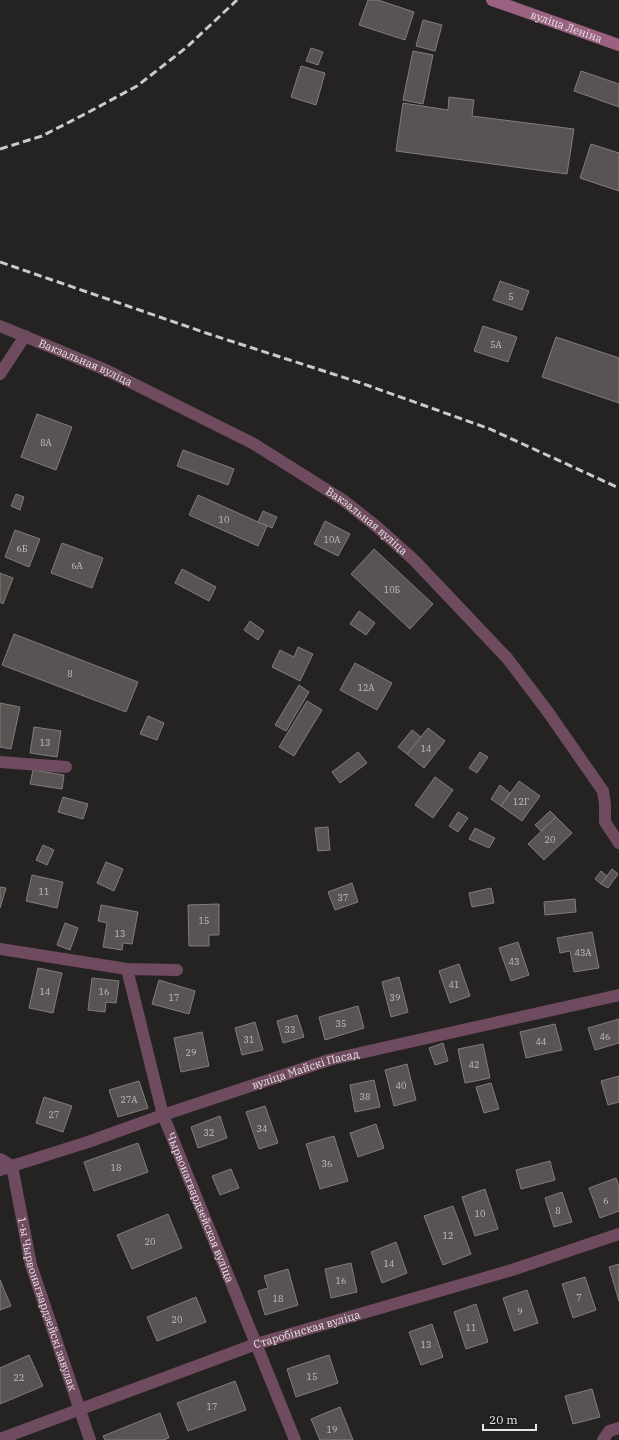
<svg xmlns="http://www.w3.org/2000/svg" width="619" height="1440" font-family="'IBM Plex Serif',serif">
  <rect width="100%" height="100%" fill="#252222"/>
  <g fill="#575453" stroke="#807d7b">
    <path d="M368,0H378L414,12L405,40L359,25Z"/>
    <path d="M423,20L442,25L435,51L416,46Z"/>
    <path d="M311,48L323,52L318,65L306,61Z"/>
    <path d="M413,51L433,55L423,104L403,100Z"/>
    <path d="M301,66L325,73L316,105L291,97Z"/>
    <path d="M581,71L619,84V107L574,91Z"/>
    <path d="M449,97L474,100L472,116L574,129L567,174L396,151L403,103L448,110Z"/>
    <path d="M591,144L619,153V191L580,178Z"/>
    <path d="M500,281L529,291L522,310L493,300Z"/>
    <path d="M483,326L517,337L508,362L474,351Z"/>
    <path d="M556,337L619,358V403L542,377Z"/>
    <path d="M37,414L72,427L56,470L21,457Z"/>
    <path d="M183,450L234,469L228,485L177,466Z"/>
    <path d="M16,494L24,497L20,510L11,506Z"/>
    <path d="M198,495L267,526L258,546L189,515Z"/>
    <path d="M263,511L277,517L272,528L258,522Z"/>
    <path d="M325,521L350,534L338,556L314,544Z"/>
    <path d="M15,530L40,539L29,567L5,557Z"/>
    <path d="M62,543L103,558L92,588L51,573Z"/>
    <path d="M374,549L433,604L410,629L351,574Z"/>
    <path d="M182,569L216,587L209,601L175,583Z"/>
    <path d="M0,573L13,578L3,604L0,602Z"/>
    <path d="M359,611L375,623L366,635L350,624Z"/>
    <path d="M250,621L264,631L258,640L244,630Z"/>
    <path d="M14,634L138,682L126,712L2,665Z"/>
    <path d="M298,647L313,654L300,681L272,667L280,650L294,657Z"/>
    <path d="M355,663L392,683L377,710L340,690Z"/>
    <path d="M299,685L309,692L286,731L275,725Z"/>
    <path d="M307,701L322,710L294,756L279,747Z"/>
    <path d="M0,703L20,707L11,749L0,747Z"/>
    <path d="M148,716L164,723L157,740L140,734Z"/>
    <path d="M34,727L61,731L57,757L30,753Z"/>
    <path d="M428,728L445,741L424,768L407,754Z"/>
    <path d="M412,730L421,737L407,754L398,747Z"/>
    <path d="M358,752L367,763L340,783L332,772Z"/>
    <path d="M480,752L488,757L477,773L469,768Z"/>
    <path d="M33,770L64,775L62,789L30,784Z"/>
    <path d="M435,777L453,790L433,818L415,805Z"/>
    <path d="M519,781L540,796L522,821L501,806Z"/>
    <path d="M500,785L510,793L501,806L491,799Z"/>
    <path d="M63,797L88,804L83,819L58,812Z"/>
    <path d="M550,811L556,817L541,831L535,825Z"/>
    <path d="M458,812L468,818L458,832L449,826Z"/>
    <path d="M556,817L572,833L544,860L528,844Z"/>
    <path d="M328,827L330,850L318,851L315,828Z"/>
    <path d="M475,828L495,838L489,848L469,839Z"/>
    <path d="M43,845L54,850L47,865L36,860Z"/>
    <path d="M106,862L123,869L114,891L97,883Z"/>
    <path d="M612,869L618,874L608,888L601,884Z"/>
    <path d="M601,871L607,876L601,884L595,879Z"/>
    <path d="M32,875L63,882L57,908L26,901Z"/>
    <path d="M352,883L358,902L335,910L328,892Z"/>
    <path d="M0,887L6,888L0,908Z"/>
    <path d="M491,888L494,903L472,907L469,893Z"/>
    <path d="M575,899L576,912L545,915L544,902Z"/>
    <path d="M219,904V935H209V946H189L188,905Z"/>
    <path d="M101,905L138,912L132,944L123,943L122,950L103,947L107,923L98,921Z"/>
    <path d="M65,923L78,928L70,950L57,945Z"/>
    <path d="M592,932L599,968L574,972L570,951L560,953L557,938Z"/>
    <path d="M518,942L529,975L511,981L499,948Z"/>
    <path d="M459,964L470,996L450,1003L439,971Z"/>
    <path d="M38,968L62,973L53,1013L29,1008Z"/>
    <path d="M399,977L408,1012L391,1017L382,982Z"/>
    <path d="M92,978L119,981L116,1003L106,1002L105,1012L88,1010Z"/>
    <path d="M159,980L195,991L189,1014L152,1004Z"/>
    <path d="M358,1006L364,1028L325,1040L319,1017Z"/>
    <path d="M297,1015L304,1037L283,1043L277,1021Z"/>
    <path d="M619,1019V1043L595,1050L588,1028Z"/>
    <path d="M255,1022L263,1050L242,1055L235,1028Z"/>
    <path d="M555,1024L562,1050L526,1058L520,1032Z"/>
    <path d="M202,1032L209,1066L181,1072L174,1038Z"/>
    <path d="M443,1043L448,1061L435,1065L429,1048Z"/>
    <path d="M483,1044L490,1078L465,1083L458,1049Z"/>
    <path d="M407,1064L416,1100L394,1106L385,1070Z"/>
    <path d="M619,1076V1102L608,1105L601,1081Z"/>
    <path d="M374,1080L380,1107L355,1112L350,1085Z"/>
    <path d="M139,1081L148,1108L118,1117L109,1090Z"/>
    <path d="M491,1083L499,1109L484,1113L476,1087Z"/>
    <path d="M44,1097L72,1106L63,1132L36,1123Z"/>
    <path d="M265,1106L278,1143L259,1149L246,1112Z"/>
    <path d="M220,1116L227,1138L198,1148L191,1127Z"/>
    <path d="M376,1124L384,1148L358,1157L350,1133Z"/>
    <path d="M334,1136L348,1181L320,1189L306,1144Z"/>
    <path d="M138,1143L148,1172L94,1191L84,1162Z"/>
    <path d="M550,1161L555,1180L521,1189L516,1170Z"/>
    <path d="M231,1169L239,1188L220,1195L212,1176Z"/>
    <path d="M616,1178L619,1187V1211L600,1218L589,1188Z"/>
    <path d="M485,1189L498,1229L475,1236L462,1197Z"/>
    <path d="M562,1192L572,1222L554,1227L545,1198Z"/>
    <path d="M453,1206L471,1254L443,1265L424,1216Z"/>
    <path d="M168,1214L182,1248L132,1269L117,1235Z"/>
    <path d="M396,1242L407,1273L382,1283L371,1252Z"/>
    <path d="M351,1263L357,1292L331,1298L325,1269Z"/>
    <path d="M619,1264V1301L609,1267Z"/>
    <path d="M288,1269L298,1305L265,1315L258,1291L268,1288L264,1276Z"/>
    <path d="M585,1277L596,1310L573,1318L562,1284Z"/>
    <path d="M0,1280L11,1306L0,1310Z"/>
    <path d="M527,1290L538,1323L514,1331L503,1298Z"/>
    <path d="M196,1297L206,1322L157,1341L147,1317Z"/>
    <path d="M476,1304L488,1342L466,1349L454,1312Z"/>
    <path d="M432,1324L443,1357L421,1365L409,1332Z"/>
    <path d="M29,1355L43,1386L0,1404V1368Z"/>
    <path d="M329,1355L338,1383L296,1397L287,1369Z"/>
    <path d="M235,1381L246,1410L188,1431L177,1403Z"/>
    <path d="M592,1389L600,1417L573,1424L565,1396Z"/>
    <path d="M340,1407L353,1440H320L311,1419Z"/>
    <path d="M160,1413L169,1438L163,1440H105L103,1436Z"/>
  </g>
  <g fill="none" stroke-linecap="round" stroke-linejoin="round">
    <g stroke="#6f4b5f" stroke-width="12">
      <path id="s1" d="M0,326L106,370L254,444L343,500L376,526L414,560L507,658L548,712L603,791L605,804V822L619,843"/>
      <path d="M0,374L25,336"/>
      <path d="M0,762L66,767"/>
      <path d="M0,949L127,969L177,970"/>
      <path id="s2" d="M127,969L163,1115L295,1440"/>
      <path id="s3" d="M0,1159L12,1166L88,1142L163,1115L329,1060L619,995"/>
      <path id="s4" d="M0,1170L12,1166L31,1265L90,1440"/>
      <path id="s5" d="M0,1439L256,1344L512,1270L619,1234"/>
      <path d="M603,1440L609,1431L619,1428"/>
    </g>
    <path stroke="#9a6180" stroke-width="12" id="s6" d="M492,0L619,45"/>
    <g stroke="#cbc9c9" stroke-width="3" stroke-dasharray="8 4" stroke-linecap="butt">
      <path d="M0,149L42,136L87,113L137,86L187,47L237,0"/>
      <path d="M0,262L209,334L361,383L490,429L619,488"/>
    </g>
  </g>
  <g text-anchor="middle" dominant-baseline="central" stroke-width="3" stroke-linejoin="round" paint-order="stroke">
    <g font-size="9" fill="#c3c1c0">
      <text x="511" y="296">5</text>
      <text x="496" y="344">5А</text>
      <text x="46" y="442">8А</text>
      <text x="224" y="519">10</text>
      <text x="332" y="539">10А</text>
      <text x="22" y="548">6Б</text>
      <text x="77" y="565">6А</text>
      <text x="392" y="589">10Б</text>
      <text x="70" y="673">8</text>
      <text x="366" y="687">12А</text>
      <text x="45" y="742">13</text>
      <text x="426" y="748">14</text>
      <text x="521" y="801">12Г</text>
      <text x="550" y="839">20</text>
      <text x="44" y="891">11</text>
      <text x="343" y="897">37</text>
      <text x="204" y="920">15</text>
      <text x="120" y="933">13</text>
      <text x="583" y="952">43А</text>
      <text x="514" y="961">43</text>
      <text x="454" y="984">41</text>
      <text x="45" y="991">14</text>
      <text x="104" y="991">16</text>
      <text x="174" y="997">17</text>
      <text x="395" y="997">39</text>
      <text x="341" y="1023">35</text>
      <text x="290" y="1029">33</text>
      <text x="605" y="1036">46</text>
      <text x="249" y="1039">31</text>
      <text x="541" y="1041">44</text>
      <text x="191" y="1052">29</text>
      <text x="474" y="1064">42</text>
      <text x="401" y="1085">40</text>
      <text x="365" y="1096">38</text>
      <text x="129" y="1099">27А</text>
      <text x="54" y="1114">27</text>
      <text x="262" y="1128">34</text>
      <text x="209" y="1132">32</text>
      <text x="327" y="1163">36</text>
      <text x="116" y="1167">18</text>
      <text x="606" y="1200">6</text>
      <text x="558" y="1210">8</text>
      <text x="480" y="1213">10</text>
      <text x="448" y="1235">12</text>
      <text x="150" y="1241">20</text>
      <text x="389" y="1263">14</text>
      <text x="341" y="1280">16</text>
      <text x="579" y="1297">7</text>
      <text x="278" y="1298">18</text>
      <text x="520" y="1311">9</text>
      <text x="177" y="1319">20</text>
      <text x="471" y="1327">11</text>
      <text x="426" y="1344">13</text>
      <text x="312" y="1376">15</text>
      <text x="19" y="1377">22</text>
      <text x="212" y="1406">17</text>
      <text x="332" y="1429">19</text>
    </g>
    <g font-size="11" fill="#e7e5e5" stroke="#1b1818">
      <text stroke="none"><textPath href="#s6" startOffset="79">вуліца Леніна</textPath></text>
      <text stroke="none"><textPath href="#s1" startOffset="93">Вакзальная вуліца</textPath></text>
      <text stroke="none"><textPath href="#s1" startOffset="417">Вакзальная вуліца</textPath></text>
      <text stroke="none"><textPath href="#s3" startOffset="323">вуліца Майскі Пасад</textPath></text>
      <text stroke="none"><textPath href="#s2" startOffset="250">Чырвонагвардзейская вуліца</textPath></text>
      <text stroke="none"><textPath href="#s4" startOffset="155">1-ы Чырвонагвардзейскі завулак</textPath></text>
      <text stroke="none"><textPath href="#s5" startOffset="326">Старобінская вуліца</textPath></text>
    </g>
  </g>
  <path d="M483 1424v6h53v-6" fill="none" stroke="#e7e5e5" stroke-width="2"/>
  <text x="489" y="1424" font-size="12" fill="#e7e5e5" stroke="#1b1818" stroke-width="3" paint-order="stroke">20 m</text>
</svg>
